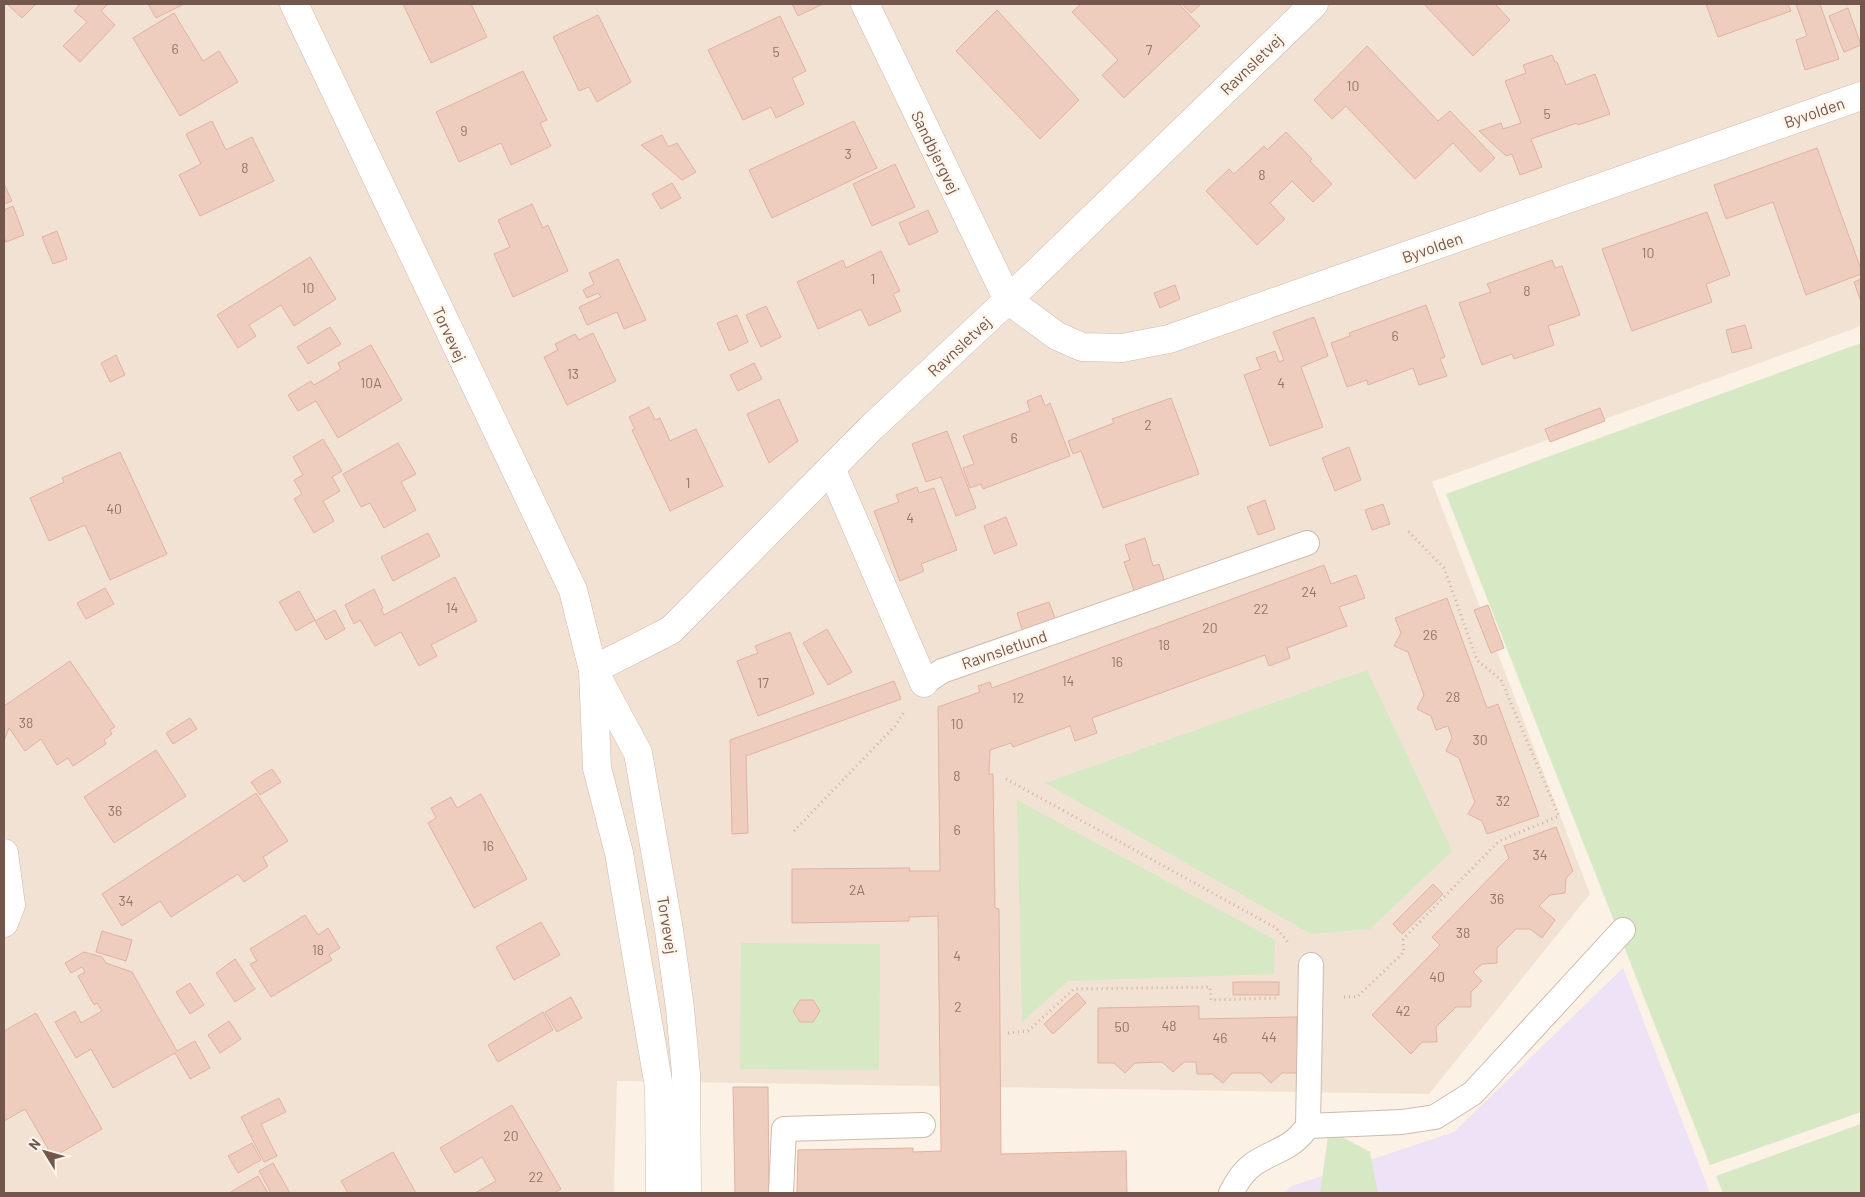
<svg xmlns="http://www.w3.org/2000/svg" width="1865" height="1197" font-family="Barlow,sans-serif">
  <rect width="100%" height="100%" fill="#fbf1e5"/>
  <path fill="#f2e2d4" d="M4,4H1861V326L1432,482L1590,894L1429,1094L617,1081L614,1193H4Z"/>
  <path fill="#eee2f7" d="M1623,968L1710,1193H1283L1292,1186L1454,1132Z"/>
  <g fill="#d6e8c4">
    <path d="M1861,343V1112L1710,1165L1446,494Z"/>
    <path d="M1367,670L1452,851L1370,929L1311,934L1045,783Z"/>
    <path d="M1017,800L1275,940L1274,974L1068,981L1022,1022Z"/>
    <path d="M741,943L880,944L879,1070L740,1069Z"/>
    <path d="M1861,1124V1193H1723L1716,1176Z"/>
    <path d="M1329,1130L1370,1152L1378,1193H1320Z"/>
  </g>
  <g fill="#efcdbe" stroke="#e1b29f">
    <path d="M7,4H36L22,18Z"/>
    <path d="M80,4H108L101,11L115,25L80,62L63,46L87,22L74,11Z"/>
    <path d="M148,4H184L156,18Z"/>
    <path d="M403,4H471L487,37L431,63Z"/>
    <path d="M792,4H823L798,16Z"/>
    <path d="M1081,4H1179L1200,26L1124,98L1102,75L1118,60L1072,12Z"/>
    <path d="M1182,4H1201L1191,13Z"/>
    <path d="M1424,4H1497L1496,5L1510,20L1473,56Z"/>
    <path d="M1706,4H1788L1791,11L1718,37Z"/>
    <path d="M1796,4H1820L1839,59L1805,70L1796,40L1807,36Z"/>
    <path d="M1848,8L1861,45L1844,52L1829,16Z"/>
    <path d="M997,10L1079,100L1040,139L956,51Z"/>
    <path d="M174,13L203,61L219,51L238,82L180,116L133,38Z"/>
    <path d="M598,15L631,82L597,102L589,87L579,91L553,37Z"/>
    <path d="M780,16L806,71L792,78L804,104L776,118L771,107L743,120L708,50Z"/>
    <path d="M1367,46L1438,121L1450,111L1495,158L1480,172L1453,143L1415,179L1346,106L1332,119L1314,100Z"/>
    <path d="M1552,55L1555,62H1557L1566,85L1595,74L1610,114L1578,125L1577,123L1531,139L1542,167L1520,175L1512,154L1506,156L1479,131L1501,123L1503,129L1521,123L1505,81L1526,73L1523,65Z"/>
    <path d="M523,71L547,120L540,123L551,146L511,165L501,143L459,162L436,112Z"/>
    <path d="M212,121L226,150L252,137L274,181L200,216L179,175L201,164L186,134Z"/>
    <path d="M854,121L877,168L772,218L749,170Z"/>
    <path d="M1286,132L1312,159L1310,161L1332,184L1313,202L1292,181L1270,203L1285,219L1257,245L1206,191L1229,169L1234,174L1264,146L1267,150Z"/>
    <path d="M662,135L668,147L677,143L696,172L682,180L641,145Z"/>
    <path d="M1817,148L1861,269V274L1806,295L1773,202L1726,219L1714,185Z"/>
    <path d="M895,164L915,207L872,226L853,184Z"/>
    <path d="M672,183L681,198L661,209L652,194Z"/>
    <path d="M4,184L12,201L4,204Z"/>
    <path d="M532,204L543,228L548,225L568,271L513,297L494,254L510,247L498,220Z"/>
    <path d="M13,206L24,235L6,242L4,236V210Z"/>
    <path d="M928,210L938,232L909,245L899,223Z"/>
    <path d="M1707,212L1730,275L1706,284L1712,302L1632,331L1602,249Z"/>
    <path d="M57,231L67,259L53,264L42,237Z"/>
    <path d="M881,251L900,291L893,294L901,311L869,326L861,309L818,329L797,282L843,260L846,268Z"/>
    <path d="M310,257L336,299L294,326L281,305L249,325L256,336L238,348L217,315Z"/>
    <path d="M618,259L646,320L624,329L617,312L587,325L579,307L601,297L598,293L587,298L583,290L594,284L589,273Z"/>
    <path d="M1552,260L1555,268L1562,266L1580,315L1548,326L1554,345L1514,359L1512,354L1482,365L1459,303L1491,292L1487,284Z"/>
    <path d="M1861,279V302L1854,282Z"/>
    <path d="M1175,285L1180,299L1160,308L1154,293Z"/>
    <path d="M1426,305L1445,357L1440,359L1447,376L1419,385L1413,368L1368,385L1367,380L1347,387L1331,343L1350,336L1349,333Z"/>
    <path d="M766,306L781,337L761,347L746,315Z"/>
    <path d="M737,315L748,342L729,351L717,323Z"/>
    <path d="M1314,317L1328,356L1301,367L1323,427L1270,446L1244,375L1261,369L1256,358L1275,351L1279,362L1284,360L1273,332Z"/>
    <path d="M1745,325L1752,348L1732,353L1726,330Z"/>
    <path d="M330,327L341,344L308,364L297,347Z"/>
    <path d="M593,333L616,381L567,405L544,357L558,350L555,344L575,334L579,340Z"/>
    <path d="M371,345L402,400L338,438L316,401L298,411L288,395L311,381L314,385L341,369L338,363Z"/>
    <path d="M116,355L125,375L110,382L101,363Z"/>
    <path d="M754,363L762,379L738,391L730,375Z"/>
    <path d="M1041,395L1045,406L1050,403L1070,456L983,489L981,484L970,488L963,468L974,464L963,436L1030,411L1027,401Z"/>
    <path d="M1171,398L1199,474L1103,508L1081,451L1073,454L1068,441L1114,423L1112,419Z"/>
    <path d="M779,399L798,441L769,463L747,414Z"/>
    <path d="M649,407L655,420L660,418L670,441L696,429L723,486L670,511L632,430L635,429L629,417Z"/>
    <path d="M1600,408L1605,421L1550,442L1545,429Z"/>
    <path d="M947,431L976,508L956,516L941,477L926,482L912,444Z"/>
    <path d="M323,439L342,471L332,477L340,491L323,501L334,521L314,533L294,499L302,494L294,480L303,475L293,457Z"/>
    <path d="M398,443L416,474L401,482L416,510L384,528L370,503L361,507L343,474Z"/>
    <path d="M1349,447L1361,480L1335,491L1322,458Z"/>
    <path d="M120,452L167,554L110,580L85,525L49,541L30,498L64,482L62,478Z"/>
    <path d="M917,487L919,493L934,488L957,550L921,564L924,571L900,581L874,511L899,502L896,495Z"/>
    <path d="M1265,500L1275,529L1258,535L1247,507Z"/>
    <path d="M1383,504L1390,524L1372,530L1365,510Z"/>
    <path d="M1006,517L1017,545L994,554L984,526Z"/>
    <path d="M428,533L440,556L393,581L381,557Z"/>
    <path d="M1145,538L1153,566L1159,564L1165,582L1135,593L1124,562L1130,560L1125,545Z"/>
    <path d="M1324,565L1331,584L1356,575L1365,598L1339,607L1347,626L1287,648L1290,658L1269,666L1265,655L1092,718L1097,733L1075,741L1070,726L1013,747L1011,743L990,750L989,774H993L995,908L999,909L1001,1154L1126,1151L1127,1193H797L798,1150L913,1148V1152L941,1151L938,916L909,917V921L792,923V869L910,868L909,871H940L938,707L980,692L978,686L990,682L992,688Z"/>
    <path d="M455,577L477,621L431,645L437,656L419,666L401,632L375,646L360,620L354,624L345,605L374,589L383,608L381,609L384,615Z"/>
    <path d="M105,588L114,604L86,619L77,603Z"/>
    <path d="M299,591L315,620L296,631L279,602Z"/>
    <path d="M1447,598L1487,708L1498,704L1539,816L1487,834L1482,821L1468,814L1475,802L1459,758L1446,751L1452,738L1448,726L1436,730L1431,716L1417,709L1424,695L1408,652L1394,646L1401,633L1395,618Z"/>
    <path d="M1049,602L1056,621L1023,632L1017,613Z"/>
    <path d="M1488,605L1504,648L1491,653L1474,610Z"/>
    <path d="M335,610L345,629L326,640L315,621Z"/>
    <path d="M827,629L852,672L828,685L803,643Z"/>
    <path d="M790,632L814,694L758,716L737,661L758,653L755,646Z"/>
    <path d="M70,661L115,727L110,730L112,734L104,740L106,744L73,766L68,758L57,765L41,739L25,751L9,728L4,741V706Z"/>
    <path d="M894,681L901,699L746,756L748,833L732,834L730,740Z"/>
    <path d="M190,718L197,729L173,744L166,733Z"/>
    <path d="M156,750L186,796L114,843L84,797Z"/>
    <path d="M272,769L281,782L260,795L251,782Z"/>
    <path d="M256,793L288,841L263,857L268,866L244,882L238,874L171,917L160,901L122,926L102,894Z"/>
    <path d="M481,794L527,879L474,908L428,823L436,818L431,808L451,797L457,808Z"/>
    <path d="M1556,827L1573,871L1566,878L1565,893L1550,895L1539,906L1555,920L1542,938L1530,929H1516L1497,948V963L1482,964L1473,972L1482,981L1471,992V1007H1456L1436,1027L1437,1042H1422L1411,1054L1372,1015L1440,945L1432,937L1509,858L1504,846Z"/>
    <path d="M1433,884L1443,894L1402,934L1393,924Z"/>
    <path d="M305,915L318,935L328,928L340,948L329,955L332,960L271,997L250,964L257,961L250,949Z"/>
    <path d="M541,922L560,955L514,980L496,947Z"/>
    <path d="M102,931L132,940L126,961L96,952Z"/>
    <path d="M84,952L102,957L106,963L132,972L177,1051L195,1041L210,1068L190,1079L175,1053L113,1088L91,1049L76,1058L55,1022L75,1011L81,1023L102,1011L97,1003L94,1005L78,976L85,972L82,967L71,973L65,963Z"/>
    <path d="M235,959L255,989L235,1002L216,973Z"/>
    <rect x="1233" y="982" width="46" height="13"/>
    <path d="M190,983L204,1005L190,1014L176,992Z"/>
    <path d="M1077,993L1086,1003L1053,1034L1044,1024Z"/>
    <path d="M571,997L582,1018L557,1032L545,1012Z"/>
    <path d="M800,1000H813L820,1011L813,1022H800L793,1011Z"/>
    <path d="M1199,1006V1019L1297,1017L1298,1073H1282L1271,1083L1261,1073H1232L1223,1083L1212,1074H1197L1196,1062H1184L1173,1072L1162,1062L1135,1063L1125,1073L1114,1063H1098V1008Z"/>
    <path d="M543,1012L553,1030L498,1062L488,1045Z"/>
    <path d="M36,1013L102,1129L53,1157L25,1109L4,1121V1031Z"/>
    <path d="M229,1021L241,1039L220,1053L208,1035Z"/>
    <path d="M733,1087H768L769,1193H735Z"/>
    <path d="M279,1098L286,1112L261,1124L277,1156L264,1162L241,1117Z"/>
    <path d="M512,1105L561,1189L554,1193H475L496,1181L482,1157L455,1173L440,1148Z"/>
    <path d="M252,1143L261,1160L238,1173L228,1156Z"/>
    <path d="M393,1152L416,1193H348L341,1181Z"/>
    <path d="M273,1163L290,1193H271L259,1171Z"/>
    <path d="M258,1176L268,1193H229Z"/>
  </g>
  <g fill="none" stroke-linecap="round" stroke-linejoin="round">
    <g stroke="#cebaaf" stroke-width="26">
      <g id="lane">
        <path d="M924,683L942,671L1307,543"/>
        <path d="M1308,1126L1402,1122L1435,1117L1473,1093L1623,930"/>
        <path d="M781,1193L784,1129L923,1125"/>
        <path d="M1231,1193C1237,1182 1243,1171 1255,1163C1277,1149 1292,1149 1308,1126L1311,965"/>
      </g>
    </g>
    <g stroke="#cebaaf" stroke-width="29">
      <g id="street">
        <path d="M865,4L1008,300L1057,336L1082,347L1122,348L1169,339L1861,96"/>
        <path d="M831,468L924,683"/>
        <path d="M593,670L671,630L871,428L1008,300L1314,4"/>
        <path d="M4,853L11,905L4,923"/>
      </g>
    </g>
    <g stroke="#d1b9ad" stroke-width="29">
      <g id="secondary">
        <path d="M294,4L573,590L593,670L597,768L619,853L659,1087L660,1193"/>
        <path d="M596,675L638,753L669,930L680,1008L686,1074L687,1193"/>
      </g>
    </g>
    <g stroke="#d4b0a1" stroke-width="3" stroke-dasharray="1 4" stroke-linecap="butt">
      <path d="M1006,779L1276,928L1288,942"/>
      <path d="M794,831L895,726L904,712"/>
      <path d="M1344,997H1357L1404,952L1403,939L1499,841L1559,816L1501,680L1477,660L1444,568L1408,531"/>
      <path d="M1008,1033L1028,1031L1074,989L1210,987L1211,1000L1277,998"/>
    </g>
    <use href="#lane" stroke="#fff" stroke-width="24"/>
    <use href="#street" stroke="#fff" stroke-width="28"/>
    <use href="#secondary" stroke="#fff" stroke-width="28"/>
  </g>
  <g text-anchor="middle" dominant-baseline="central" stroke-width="5" stroke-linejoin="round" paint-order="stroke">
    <g font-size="14" fill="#927468">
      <text x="175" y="48">6</text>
      <text x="1149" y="49">7</text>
      <text x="776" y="51">5</text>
      <text x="1353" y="85">10</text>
      <text x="1547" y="113">5</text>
      <text x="464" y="130">9</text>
      <text x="848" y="153">3</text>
      <text x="245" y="167">8</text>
      <text x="1262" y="174">8</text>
      <text x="1648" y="252">10</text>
      <text x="873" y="278">1</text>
      <text x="308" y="287">10</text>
      <text x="1527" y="290">8</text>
      <text x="1395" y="335">6</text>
      <text x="573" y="373">13</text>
      <text x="371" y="382">10A</text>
      <text x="1281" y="382">4</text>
      <text x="1148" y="424">2</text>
      <text x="1014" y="437">6</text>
      <text x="688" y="482">1</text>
      <text x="114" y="508">40</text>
      <text x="910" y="517">4</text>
      <text x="1309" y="591">24</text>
      <text x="452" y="607">14</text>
      <text x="1261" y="608">22</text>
      <text x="1210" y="627">20</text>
      <text x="1430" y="634">26</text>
      <text x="1164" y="644">18</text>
      <text x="1117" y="661">16</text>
      <text x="1068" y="680">14</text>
      <text x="763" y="682">17</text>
      <text x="1453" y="696">28</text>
      <text x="1018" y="697">12</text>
      <text x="26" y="722">38</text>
      <text x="957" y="723">10</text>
      <text x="1480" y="739">30</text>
      <text x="957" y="775">8</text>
      <text x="1503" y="800">32</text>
      <text x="115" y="810">36</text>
      <text x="957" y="829">6</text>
      <text x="488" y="845">16</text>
      <text x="1540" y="854">34</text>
      <text x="857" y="889">2A</text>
      <text x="1497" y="898">36</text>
      <text x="126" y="900">34</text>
      <text x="1463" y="932">38</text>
      <text x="318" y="949">18</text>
      <text x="957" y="955">4</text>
      <text x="1437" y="976">40</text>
      <text x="958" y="1006">2</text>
      <text x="1403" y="1010">42</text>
      <text x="1169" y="1025">48</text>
      <text x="1122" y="1026">50</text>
      <text x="1269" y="1036">44</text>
      <text x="1220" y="1037">46</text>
      <text x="511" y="1135">20</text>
      <text x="536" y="1176">22</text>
    </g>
    <g font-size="16" fill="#73564c" stroke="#fef5eb">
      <text transform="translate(1251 64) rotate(-44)">Ravnsletvej</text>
      <text transform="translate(1814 112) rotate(-19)">Byvolden</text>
      <text transform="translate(936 152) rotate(64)">Sandbjergvej</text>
      <text transform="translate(1432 247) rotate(-19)">Byvolden</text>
      <text transform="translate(450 334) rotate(65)">Torvevej</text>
      <text transform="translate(959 346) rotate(-43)">Ravnsletvej</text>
      <text transform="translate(1004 649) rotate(-19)">Ravnsletlund</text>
      <text transform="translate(668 925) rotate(81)">Torvevej</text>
    </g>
  </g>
  <rect width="1865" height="1197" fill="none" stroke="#73564c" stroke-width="10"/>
  <g transform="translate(45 1152) rotate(307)" stroke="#fef5eb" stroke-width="4" paint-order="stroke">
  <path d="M0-4L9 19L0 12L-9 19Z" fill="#73564c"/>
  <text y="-8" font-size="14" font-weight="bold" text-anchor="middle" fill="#73564c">N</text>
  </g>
</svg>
